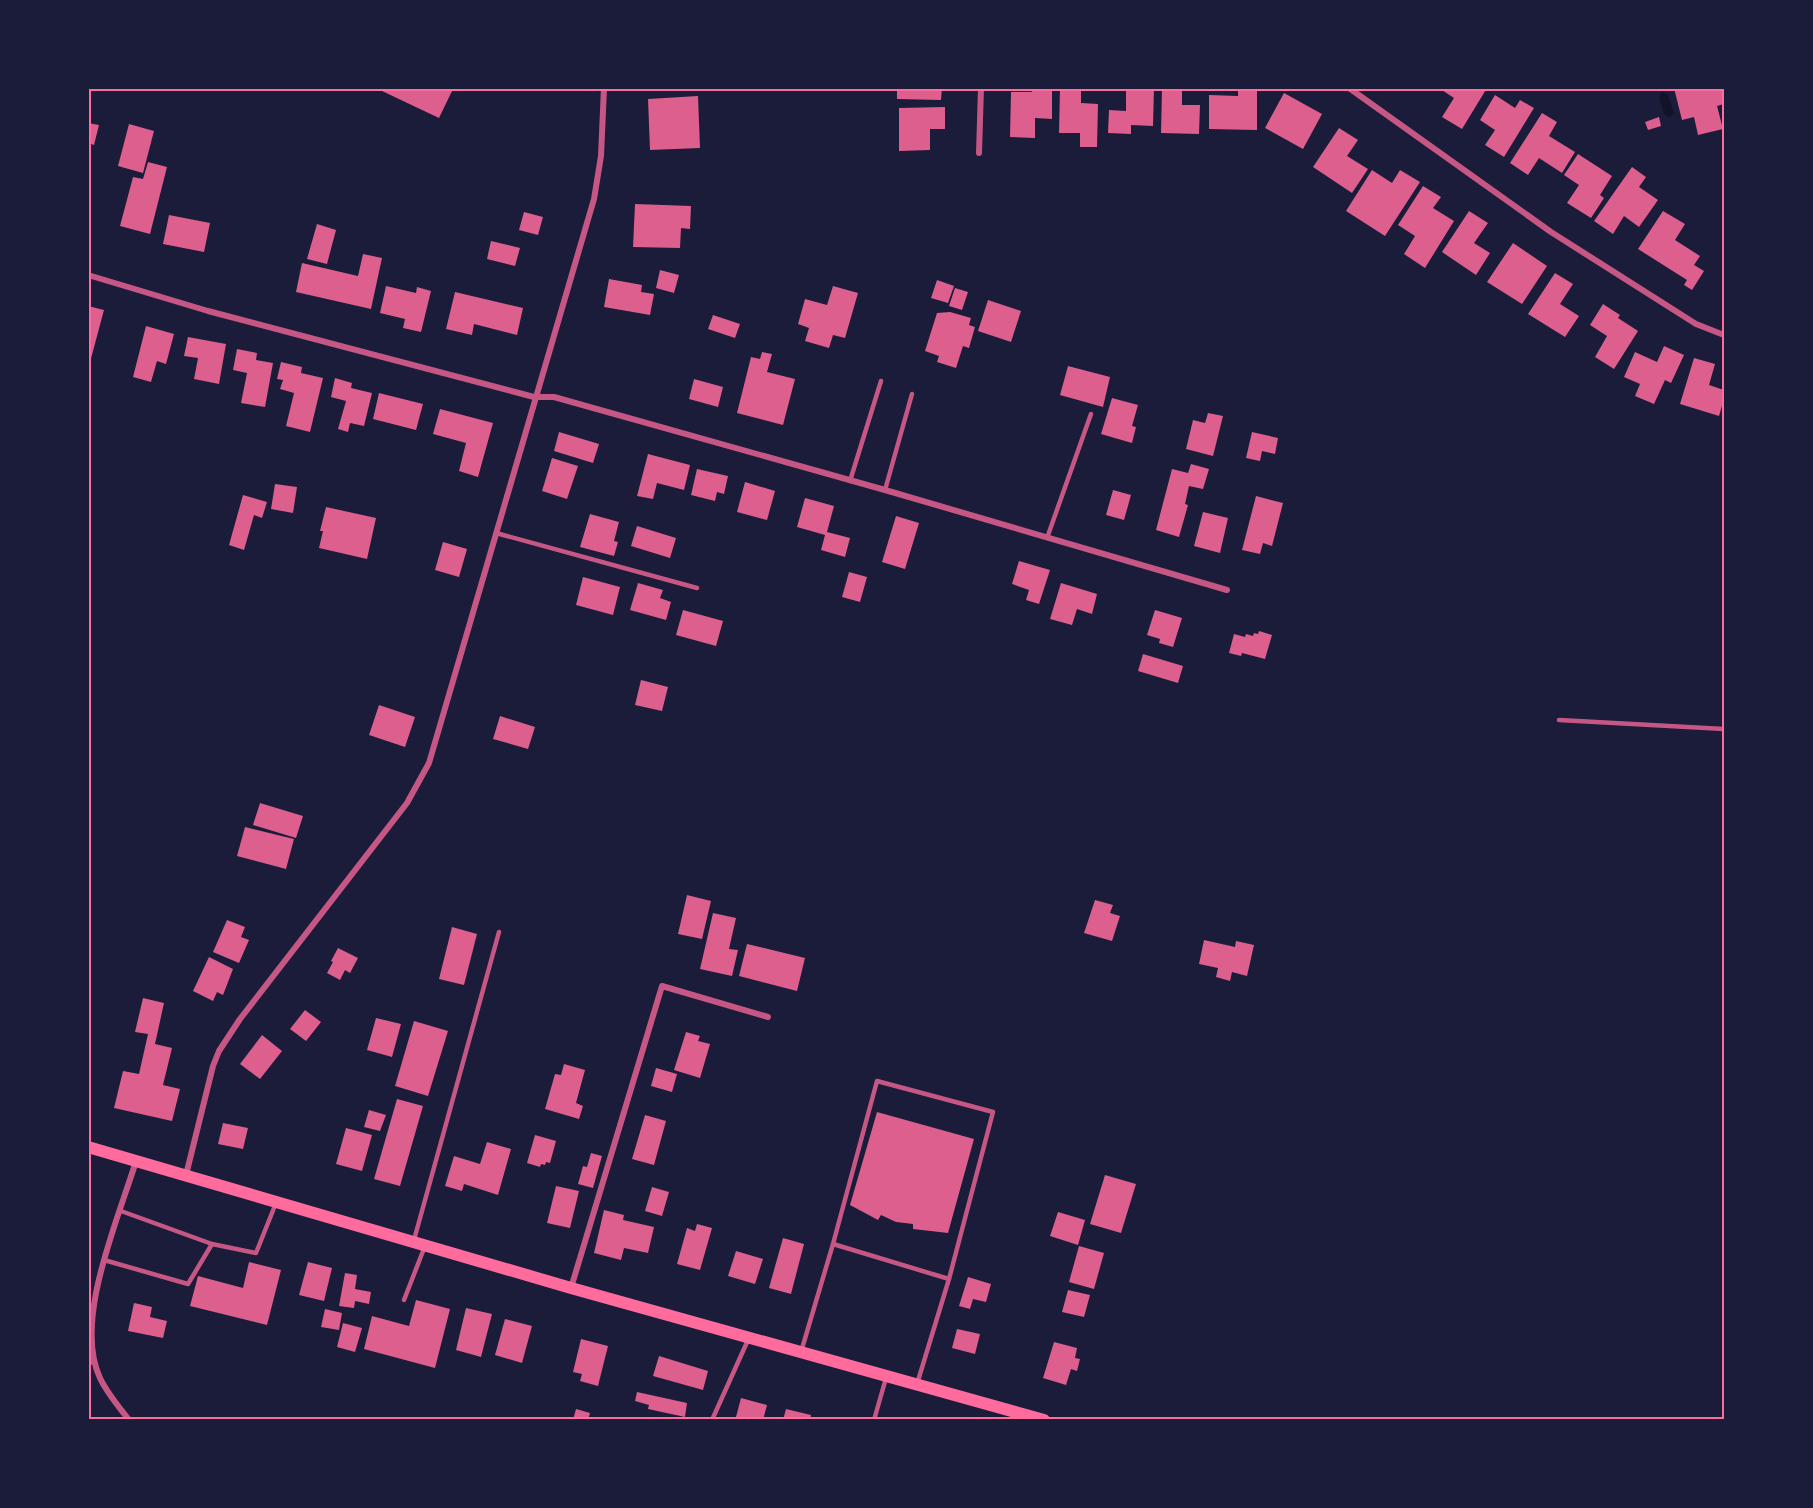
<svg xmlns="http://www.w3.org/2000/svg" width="1813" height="1508" font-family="'IBM Plex Sans',sans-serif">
  <rect width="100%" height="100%" fill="#1b1b3a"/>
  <path fill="#12122b" d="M1662,92L1668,95L1674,114L1669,117L1664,114L1659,97Z"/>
  <g fill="#dd5f8e">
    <path d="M383,88H451L453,89L439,118L382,91Z"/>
    <path d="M897,88H942L941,100L897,99Z"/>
    <path d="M1032,88H1052V119L1035,118V138L1010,137L1011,92H1032Z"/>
    <path d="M1060,88H1081V103L1098,104L1097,147H1080V133H1059Z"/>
    <path d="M1126,88H1154L1153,126L1131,125V134L1108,133L1109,110L1126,111Z"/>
    <path d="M1162,88H1182V105H1200L1199,134L1161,133Z"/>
    <path d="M1238,88H1257V130L1209,129V95L1238,96Z"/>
    <path d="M1439,88H1487L1462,129L1442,117L1454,98Z"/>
    <path d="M1674,88H1724V104L1717,106L1723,129L1698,135L1694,117L1682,120Z"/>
    <path d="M1284,93L1322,114L1303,149L1265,128Z"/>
    <path d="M1495,95L1515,108L1520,100L1534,108L1504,157L1485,145L1495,130L1480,120Z"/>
    <path d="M698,96L700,148L650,150L648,99Z"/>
    <path d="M945,107V129H930V150L899,151V108Z"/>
    <path d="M1542,113L1557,122L1549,136L1575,152L1562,173L1539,158L1528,175L1510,163Z"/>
    <path d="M1659,117L1661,126L1648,130L1645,122Z"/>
    <path d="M88,123L99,125L94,145L88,143Z"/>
    <path d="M129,124L154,131L143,173L118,166Z"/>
    <path d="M1339,128L1358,140L1347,156L1368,169L1352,193L1313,167Z"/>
    <path d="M1578,154L1612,176L1600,195L1604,198L1591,218L1567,203L1579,185L1564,175Z"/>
    <path d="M148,162L167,167L150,234L120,226L133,177L143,179Z"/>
    <path d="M1632,167L1646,177L1639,187L1658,200L1639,227L1624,216L1613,234L1594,221Z"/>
    <path d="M1372,170L1392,183L1400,170L1420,182L1385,236L1346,211Z"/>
    <path d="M1423,186L1441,197L1433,208L1454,221L1425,268L1404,254L1415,236L1398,225Z"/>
    <path d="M1722,201H1724V226H1723Z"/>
    <path d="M635,204L691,206L690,229L681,228L680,248L633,247Z"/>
    <path d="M1469,211L1488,223L1474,243L1490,253L1476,275L1442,252Z"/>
    <path d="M1663,211L1685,224L1675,240L1700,256L1694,265L1704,271L1692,290L1684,285L1687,280L1638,249Z"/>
    <path d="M524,212L543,217L538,235L519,230Z"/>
    <path d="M169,215L210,223L204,252L163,244Z"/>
    <path d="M317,224L336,230L327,264L307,259Z"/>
    <path d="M491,241L520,248L515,266L487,259Z"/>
    <path d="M1513,243L1547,266L1522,304L1487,282Z"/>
    <path d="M363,254L382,258L371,309L296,292L302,263L358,276Z"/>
    <path d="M660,270L679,275L674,293L656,288Z"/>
    <path d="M1555,273L1573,284L1560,304L1579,316L1565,337L1528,314Z"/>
    <path d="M609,279L642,285L641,292L654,294L650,315L604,307Z"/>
    <path d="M937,280L954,286L948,303L931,298Z"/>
    <path d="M386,286L416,293L417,287L431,291L421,332L403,328L405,319L380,313Z"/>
    <path d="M833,286L858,293L845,338L833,335L829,348L805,341L809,328L798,324L805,299L827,305Z"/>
    <path d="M955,288L968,292L962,310L949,306Z"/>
    <path d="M455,292L523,308L517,335L474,324L472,335L446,329Z"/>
    <path d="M988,300L1021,311L1011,342L978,331Z"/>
    <path d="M1603,304L1620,315L1618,318L1638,331L1614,369L1595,357L1607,336L1590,325Z"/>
    <path d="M88,306L104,310L89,366H88Z"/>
    <path d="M950,312L971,318L969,325L975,327L969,348L963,346L956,368L937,362L939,356L925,351L937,313Z"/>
    <path d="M713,315L740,324L735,338L708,329Z"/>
    <path d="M146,326L174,334L166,364L157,361L151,382L133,377Z"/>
    <path d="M188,337L226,344L219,384L194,379L198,358L184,356Z"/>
    <path d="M1664,346L1684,355L1671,383L1665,380L1654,404L1635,396L1640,384L1624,377L1635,352L1657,362Z"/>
    <path d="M237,349L257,353L256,360L273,363L265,407L241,403L247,373L233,370Z"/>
    <path d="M762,352L772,354L767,372L795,379L783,425L737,413L751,357L760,359Z"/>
    <path d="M1694,358L1715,364L1709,385L1724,390V399L1719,416L1680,404Z"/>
    <path d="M281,362L302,367L301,373L323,378L310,432L286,426L294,393L280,389L283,380L277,379Z"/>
    <path d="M1068,366L1110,377L1103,407L1060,395Z"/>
    <path d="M335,378L352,383L351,388L372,393L364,426L350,423L348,432L338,429L346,401L331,397Z"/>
    <path d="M694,379L723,387L718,407L689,399Z"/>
    <path d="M379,393L423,404L416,430L373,419Z"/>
    <path d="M1112,398L1138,405L1132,426L1136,427L1132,443L1101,434Z"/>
    <path d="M440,409L493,423L478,477L459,471L466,443L433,434Z"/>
    <path d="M1208,413L1223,416L1213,456L1186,449L1193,420L1205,423Z"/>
    <path d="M559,432L599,444L593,463L554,451Z"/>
    <path d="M1252,432L1278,438L1275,454L1262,451L1260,461L1246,458Z"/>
    <path d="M648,454L690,465L684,490L657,483L653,499L637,496Z"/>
    <path d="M552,458L578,466L567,499L542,491Z"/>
    <path d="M1191,464L1209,469L1203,489L1189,486L1185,504L1188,505L1179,537L1156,530L1172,469L1188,473Z"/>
    <path d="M697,469L728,476L724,494L717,492L715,501L691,495Z"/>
    <path d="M745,482L775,491L767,520L737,512Z"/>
    <path d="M275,484L297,487L293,513L271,509Z"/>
    <path d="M1113,490L1131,495L1124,520L1106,515Z"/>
    <path d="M243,495L267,502L262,518L254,515L244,550L229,545Z"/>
    <path d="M1256,496L1283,503L1272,546L1263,543L1260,554L1242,550Z"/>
    <path d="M805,498L834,506L827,532L850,538L845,557L821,550L825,535L797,527Z"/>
    <path d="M326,507L376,518L367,559L319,548L323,531H320Z"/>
    <path d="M1203,512L1228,518L1220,553L1194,546Z"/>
    <path d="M590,514L619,522L614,541L618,542L614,556L580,547Z"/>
    <path d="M896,516L919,523L905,569L882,562Z"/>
    <path d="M637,526L676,538L670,558L631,546Z"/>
    <path d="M443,542L467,549L459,577L435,570Z"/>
    <path d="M1019,561L1050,570L1039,604L1026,600L1029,590L1012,584Z"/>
    <path d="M849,572L867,577L860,602L842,597Z"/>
    <path d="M583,577L620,587L613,615L576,605Z"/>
    <path d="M638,583L663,590L660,598L671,602L666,620L630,610Z"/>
    <path d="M1061,583L1097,594L1092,614L1077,609L1072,625L1050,619Z"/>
    <path d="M683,610L723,621L716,646L676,635Z"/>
    <path d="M1155,610L1182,618L1173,647L1159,643L1160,639L1147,635Z"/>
    <path d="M1259,631L1272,635L1265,659L1242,653L1241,656L1229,653L1234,634L1245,637L1246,634L1253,636L1254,633L1258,634Z"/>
    <path d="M1143,654L1183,666L1178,683L1138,671Z"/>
    <path d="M641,680L668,687L662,711L635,705Z"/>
    <path d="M379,705L415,717L405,747L369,735Z"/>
    <path d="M500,716L535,727L528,749L493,739Z"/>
    <path d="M260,803L303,816L296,838L253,825Z"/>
    <path d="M245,827L294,839L286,869L237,856Z"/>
    <path d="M687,895L711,901L702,939L678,934Z"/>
    <path d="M1095,900L1113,905L1110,913L1120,916L1112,941L1084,933Z"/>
    <path d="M713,913L736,918L729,949L738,950L732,976L700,969Z"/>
    <path d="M227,920L245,927L241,937L249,940L239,963L213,952Z"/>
    <path d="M452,927L477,934L464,985L439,979Z"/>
    <path d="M1204,940L1235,947L1236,941L1254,945L1247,976L1232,972L1230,981L1216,977L1218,968L1199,964Z"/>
    <path d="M747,944L805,958L797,991L739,976Z"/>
    <path d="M338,948L358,958L350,973L345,970L340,980L327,973L333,962L331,961Z"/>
    <path d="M209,957L233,969L223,995L217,992L213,1001L193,991Z"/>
    <path d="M143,998L164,1003L155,1044L172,1048L163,1085L180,1089L172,1121L114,1108L123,1071L139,1074L148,1034L135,1032Z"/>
    <path d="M305,1010L321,1022L306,1041L290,1029Z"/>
    <path d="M376,1018L401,1024L392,1057L367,1050Z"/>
    <path d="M414,1021L448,1031L428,1096L395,1086Z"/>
    <path d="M686,1032L700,1036L698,1041L710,1044L700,1078L674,1070Z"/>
    <path d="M262,1035L282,1051L260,1079L240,1064Z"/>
    <path d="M564,1064L585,1070L576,1103L583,1106L579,1119L545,1109L555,1074L561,1075Z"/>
    <path d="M656,1068L677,1074L672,1092L651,1086Z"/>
    <path d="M397,1099L423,1106L400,1186L374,1179Z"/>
    <path d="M369,1110L386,1115L380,1131L364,1127Z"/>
    <path d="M877,1112L974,1139L948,1233L913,1229V1224L896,1222L881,1215L878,1220L850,1205Z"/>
    <path d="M645,1115L666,1121L654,1165L632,1159Z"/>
    <path d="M223,1123L248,1128L243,1149L218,1144Z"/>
    <path d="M346,1128L372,1135L362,1171L336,1164Z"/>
    <path d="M535,1135L556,1141L550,1163L546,1162L545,1165L541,1164L540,1167L527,1163Z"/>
    <path d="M487,1142L511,1149L498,1195L464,1184L462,1191L445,1186L454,1156L480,1164Z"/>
    <path d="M591,1153L602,1156L593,1188L578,1184L583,1166L587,1167Z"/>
    <path d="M1105,1175L1136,1184L1121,1233L1090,1224Z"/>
    <path d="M556,1186L579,1191L570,1228L547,1223Z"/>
    <path d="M652,1187L669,1192L662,1216L645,1211Z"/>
    <path d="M604,1210L624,1215L623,1220L654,1227L648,1253L624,1248L621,1260L594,1253Z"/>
    <path d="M1058,1212L1085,1220L1078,1245L1050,1236Z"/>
    <path d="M697,1224L712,1228L700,1270L677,1264L687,1228L695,1231Z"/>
    <path d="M783,1238L804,1244L791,1294L769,1288Z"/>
    <path d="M1079,1246L1104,1253L1094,1289L1069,1282Z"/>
    <path d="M736,1251L763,1259L755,1284L728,1276Z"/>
    <path d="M249,1262L281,1270L267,1325L190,1306L198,1276L243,1288Z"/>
    <path d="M308,1262L332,1268L324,1301L299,1295Z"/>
    <path d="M345,1273L357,1275L355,1289L371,1292L369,1304L355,1301L354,1308L339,1306Z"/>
    <path d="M968,1277L991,1284L986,1302L973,1299L970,1309L959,1306Z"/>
    <path d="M1068,1290L1090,1295L1084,1317L1062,1312Z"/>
    <path d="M416,1300L450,1309L435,1368L364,1349L372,1316L409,1326Z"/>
    <path d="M134,1303L152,1307L150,1317L167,1321L163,1338L128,1331Z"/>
    <path d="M466,1308L492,1314L481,1357L456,1350Z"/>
    <path d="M325,1309L342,1313L339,1330L321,1327Z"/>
    <path d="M505,1319L532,1326L522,1363L495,1355Z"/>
    <path d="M343,1323L362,1328L355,1352L337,1347Z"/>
    <path d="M957,1329L980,1334L975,1354L952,1348Z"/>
    <path d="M581,1339L608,1346L598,1386L580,1381L582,1374L573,1372Z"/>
    <path d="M1054,1342L1077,1348L1075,1358L1080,1359L1077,1371L1071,1369L1066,1385L1043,1378Z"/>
    <path d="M659,1356L708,1371L703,1390L653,1376Z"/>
    <path d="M637,1392L687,1403L685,1417L648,1409L649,1405L635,1401Z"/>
    <path d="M741,1398L767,1405L763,1420H742L736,1417Z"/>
    <path d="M576,1409L590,1413L588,1420H573Z"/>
    <path d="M786,1409L811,1415L810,1420H783Z"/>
  </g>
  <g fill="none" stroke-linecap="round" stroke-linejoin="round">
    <g stroke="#c65784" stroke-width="4.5">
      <path d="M850,481L881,381"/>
      <path d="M885,490L912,394"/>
      <path d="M496,533L697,588"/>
      <path d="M1047,538L1091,414"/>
      <path d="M1559,720L1724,729"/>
      <path d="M414,1240L499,932"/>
      <path d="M212,1244L256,1253L276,1203"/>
      <path d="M833,1244L877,1081L993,1112L949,1279"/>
      <path d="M104,1260L188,1284L212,1244L121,1211"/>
      <path d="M404,1300L425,1246"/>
      <path d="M801,1352L833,1244L949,1279L917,1384"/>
      <path d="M88,1362L95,1363"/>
      <path d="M712,1420L748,1340"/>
      <path d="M874,1420L886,1378"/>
    </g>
    <g stroke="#c65784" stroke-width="6">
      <path d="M1349,88L1551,232L1696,324L1724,335"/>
      <path d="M979,153L981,88"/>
      <path d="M88,275L208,311L534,397H554L885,490L1227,590"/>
      <path d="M186,1175L213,1066L219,1051L240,1019L407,803L429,763L594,199L601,156L604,88"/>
      <path d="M571,1288L662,986L768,1017"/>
      <path d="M129,1420C119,1407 107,1393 100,1378C73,1321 118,1220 136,1161"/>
    </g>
    <path stroke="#ff6b9d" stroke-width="12" d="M88,1147L571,1288L1044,1420"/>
  </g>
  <rect width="1813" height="1508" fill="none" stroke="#1b1b3a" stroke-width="180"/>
  <rect x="90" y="90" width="1633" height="1328" fill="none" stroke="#ff6b9d" stroke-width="2"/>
</svg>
